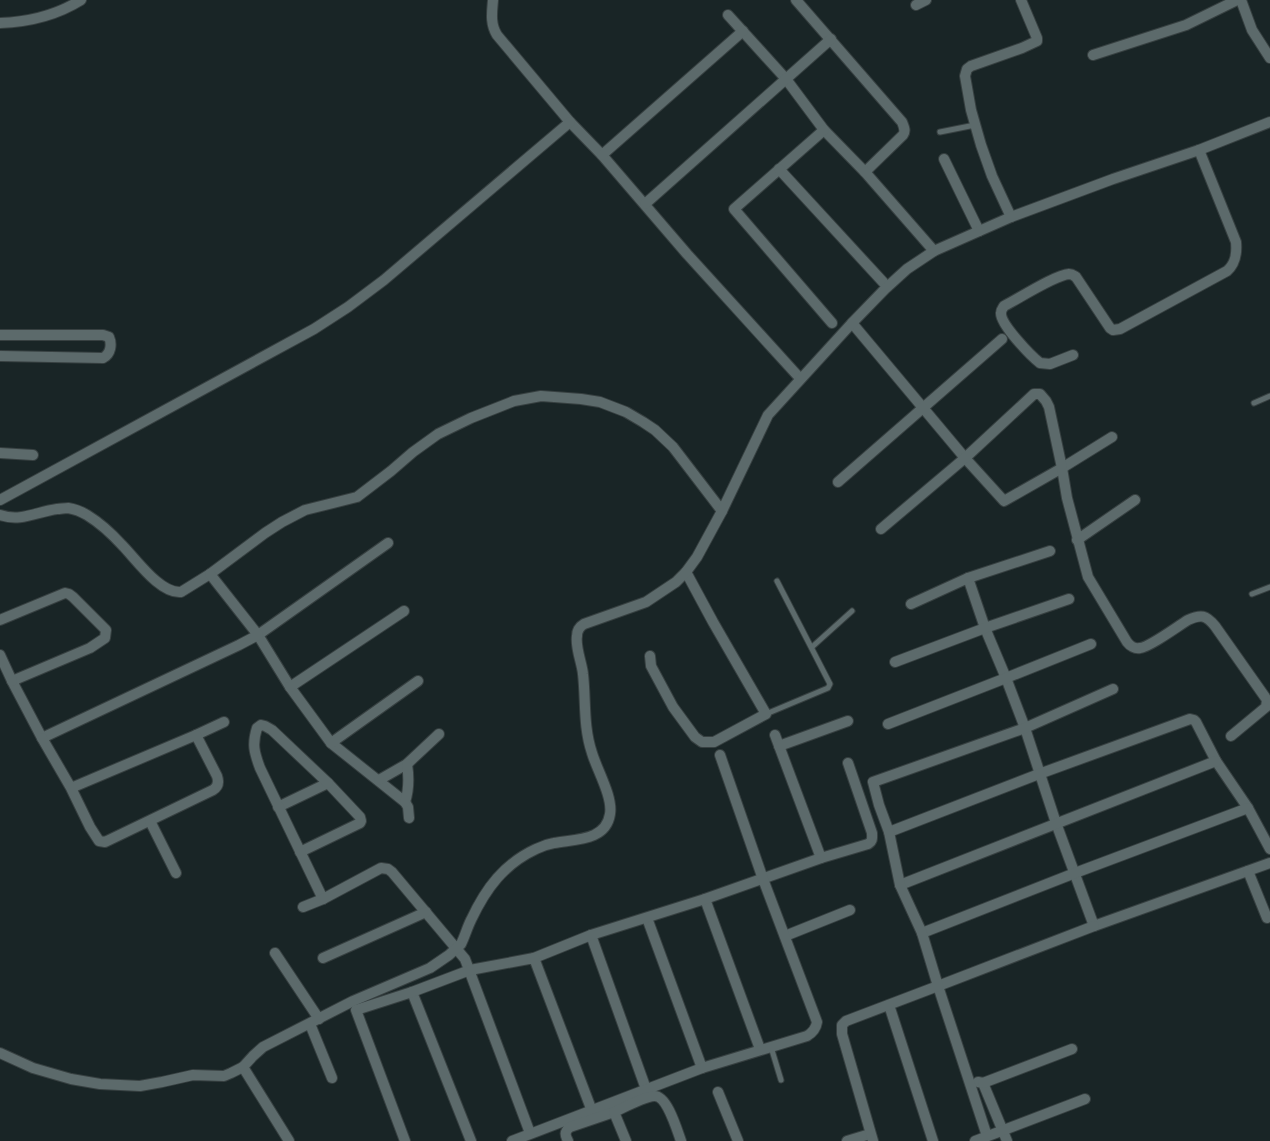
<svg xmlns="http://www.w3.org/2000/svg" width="1270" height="1141" font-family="Montserrat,sans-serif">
  <rect width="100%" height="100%" fill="#192526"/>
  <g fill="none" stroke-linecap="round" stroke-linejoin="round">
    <g stroke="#374041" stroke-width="7">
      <g id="service">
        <path d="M940,132L975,125"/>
        <path d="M1254,403L1270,396"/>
        <path d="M1252,594L1270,587"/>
        <path d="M812,647L852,611"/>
        <path d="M766,714L828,688L830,684L777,581"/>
        <path d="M771,1047L781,1080"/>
      </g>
    </g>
    <g stroke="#374041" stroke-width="12">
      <g id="minor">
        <path d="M493,0C492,12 490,24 497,35L570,122L602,155L687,254L797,375"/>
        <path d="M796,0L902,122C904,127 906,131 903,135L865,172"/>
        <path d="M1241,0L1252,30L1270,58"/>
        <path d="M916,5L926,0"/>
        <path d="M728,15L786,79L824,130L865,172L934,251"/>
        <path d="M0,23C29,22 57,15 81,0"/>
        <path d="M1093,55L1186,25L1237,0"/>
        <path d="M824,130L734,209L832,323"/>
        <path d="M602,155L743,31"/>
        <path d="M944,159L979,231"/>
        <path d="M779,169L883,282"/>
        <path d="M645,204L831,39"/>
        <path d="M1011,217L992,176L981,145L971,110L965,76L967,69L971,66L1022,48L1037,41V38L1021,0"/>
        <path d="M852,323L965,458L1004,501L1062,468L1112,437"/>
        <path d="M0,335H103L109,337C112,344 111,354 103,358L0,356"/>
        <path d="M1073,355L1050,364L1040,363C1031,356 1000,324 1001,313C1001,310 1002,309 1004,306C1018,299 1055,275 1069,274C1072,274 1073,275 1076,277L1110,328L1113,330L1120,329L1227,271C1236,263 1237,253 1236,242L1199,150"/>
        <path d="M0,453L33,455"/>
        <path d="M838,482L1002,339"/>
        <path d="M0,500L314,329L348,307L384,280L570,122"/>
        <path d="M0,515C21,522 36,512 57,509C60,509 65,508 68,508C74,509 82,512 87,515C100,523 112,534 122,545C136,559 160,594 181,592L210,574L265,533L282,522L305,510L357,497L391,471L413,452L438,434L471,418L514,401L541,396L581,399L600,402L626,412L643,422L655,430L673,447L722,511"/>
        <path d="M881,529L965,458L1034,394H1040L1046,401L1049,407L1062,468L1067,498L1088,577L1127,642C1130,646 1135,649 1140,648C1150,647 1178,626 1188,620C1201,614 1206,615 1215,626L1265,697L1267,700L1266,707L1231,736"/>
        <path d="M1077,540L1135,500"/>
        <path d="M388,543L258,635L290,687L331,743L405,802L408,807L409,818"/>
        <path d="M968,578L985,628L1006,678L1025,728L1056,823L1094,926L1270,863"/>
        <path d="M911,604L968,578L1050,551"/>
        <path d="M0,620L65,593L69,594L73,597L106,630L105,638L90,648L12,681L42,738L239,645L258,635L210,574"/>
        <path d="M0,655L12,681"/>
        <path d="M650,656L651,666L673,707L695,737L702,742H714L766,714L713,622L686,572"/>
        <path d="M895,662L985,628L1069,599"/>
        <path d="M290,687L404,611"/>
        <path d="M888,724L1006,678L1091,644"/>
        <path d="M196,735L224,722"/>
        <path d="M775,735L821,858"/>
        <path d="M42,738L71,788L90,827L99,841L105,842L213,790C218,787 219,782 217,776L196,735L71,788"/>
        <path d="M331,743L418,681"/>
        <path d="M779,746L848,721"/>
        <path d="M379,780L407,764L439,734"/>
        <path d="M405,802C409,790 409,777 407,764"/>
        <path d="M278,807L328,783L360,817L361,821L360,823L300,852"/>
        <path d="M150,821L176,873"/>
        <path d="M889,832L1039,774L1190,719L1194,720L1196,722L1216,761L1248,808L1270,849"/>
        <path d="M1248,871L1267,918"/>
        <path d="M900,885L1216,761"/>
        <path d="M323,899L260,768C254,752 252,744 257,728L261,725L265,726L272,730L328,783"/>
        <path d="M705,899L760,1049"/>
        <path d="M303,907L323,899L381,868L388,869L392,872L465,959L530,1133"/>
        <path d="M647,918L702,1068"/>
        <path d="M922,933L1075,873L1248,808"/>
        <path d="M591,935L646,1089"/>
        <path d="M785,936L850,910"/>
        <path d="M275,953L319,1019"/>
        <path d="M323,958L426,912"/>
        <path d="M534,958L591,935L705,899L821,858L868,844C873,841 872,838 872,833L848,763"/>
        <path d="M412,992L471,1141"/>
        <path d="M889,1005L933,1141"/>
        <path d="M310,1024L332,1078"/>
        <path d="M0,1053L33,1068L71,1079L100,1084L140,1086L162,1082L193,1075L224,1076L231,1073L243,1067"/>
        <path d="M978,1082L983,1083L1007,1141"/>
        <path d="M983,1083L1072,1049"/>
        <path d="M718,1092L738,1141"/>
        <path d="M987,1136L938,986L1094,926"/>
        <path d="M289,1141L243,1067L253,1056L263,1047L353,1001L430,968L449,955L461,944C465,936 467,928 471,920C486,888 504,864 536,849C542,846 548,844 554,843C575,839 606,841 610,814C613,797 597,770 592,753C583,726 586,700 583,674C582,663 575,647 577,636C577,631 579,627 584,624L646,602L676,582L686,572L697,557L722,511L768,415L852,323L885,289L907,269L934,251L1011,217L1113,179L1199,150L1270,122"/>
        <path d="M405,1141L356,1010L412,992L470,970L534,958L592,1111"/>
        <path d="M512,1141L702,1068L807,1036C812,1033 816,1029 817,1022L763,879L720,755"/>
        <path d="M568,1141C565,1135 564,1132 570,1127L614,1112"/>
        <path d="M626,1141L614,1112C623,1108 643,1097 654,1096C667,1095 677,1130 681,1141"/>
        <path d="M847,1141L870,1134"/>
        <path d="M873,1141L842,1034V1025L846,1021L938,986L922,933L900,885L889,832L879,805L873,782L1025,728L1113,689"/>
        <path d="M975,1141L1085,1099"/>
      </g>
    </g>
    <use href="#service" stroke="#5c6a6b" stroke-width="5"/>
    <use href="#minor" stroke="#5c6a6b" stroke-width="10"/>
  </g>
</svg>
